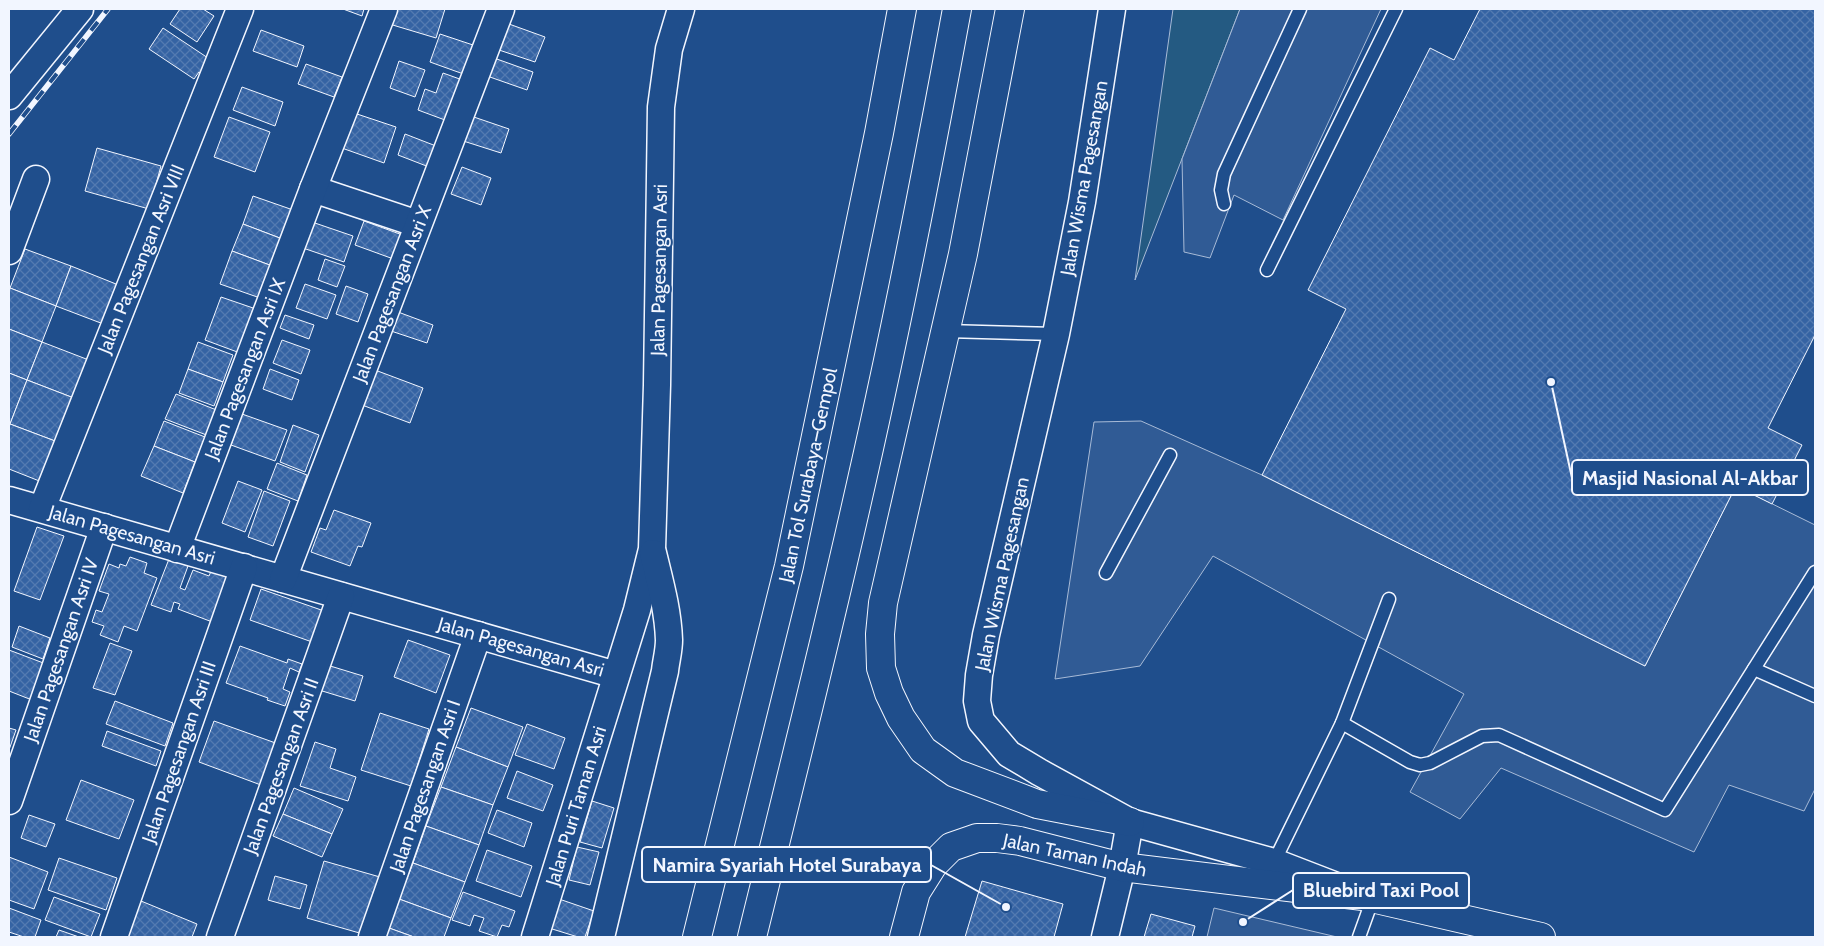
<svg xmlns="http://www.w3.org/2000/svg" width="1824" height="946" font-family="Cabin,sans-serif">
  <defs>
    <pattern id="building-cross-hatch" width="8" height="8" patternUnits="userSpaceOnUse" patternTransform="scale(1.25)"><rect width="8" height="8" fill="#3563a3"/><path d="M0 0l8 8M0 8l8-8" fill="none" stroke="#537ab1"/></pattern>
  </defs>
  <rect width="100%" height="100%" fill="#1f4e8c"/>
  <path fill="#245a82" stroke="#a8bbd7" d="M1173,9H1240L1135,280Z"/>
  <g fill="#305b95" stroke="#a8bbd7">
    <path d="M1240,9H1381L1283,220L1234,195L1210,258L1184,252L1182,159Z"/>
    <path d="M1141,421L1262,475L1645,666L1736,486L1815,525V789L1804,811L1729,785L1694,852L1501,768L1460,819L1410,792L1464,694L1213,556L1140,666L1055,679L1094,422Z"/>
    <path d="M1214,908L1337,937H1207Z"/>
  </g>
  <g fill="url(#building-cross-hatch)" stroke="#f2f6ff">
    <path d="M180,9H203L214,16L197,42L170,24Z"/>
    <path d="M343,9H364L362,16Z"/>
    <path d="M390,9H445L436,38L386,23Z"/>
    <path d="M1480,9H1815V335L1768,428L1802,445L1772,504L1736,486L1645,666L1262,475L1346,309L1308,290L1430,48L1454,60Z"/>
    <path d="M509,24L545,37L535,62L499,50Z"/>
    <path d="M163,28L208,58L207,78L199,72L194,79L149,49Z"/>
    <path d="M261,30L304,46L297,67L253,51Z"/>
    <path d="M440,34L479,47L469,76L430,62Z"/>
    <path d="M494,58L533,72L527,90L487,76Z"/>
    <path d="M399,61L425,70L415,97L390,88Z"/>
    <path d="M306,64L342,77L334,97L298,84Z"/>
    <path d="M443,73L468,82L453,123L418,110L425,89L436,93Z"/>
    <path d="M242,87L283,102L275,126L233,110Z"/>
    <path d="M351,112L396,127L384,163L339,147Z"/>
    <path d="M465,114L509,129L501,153L457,139Z"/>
    <path d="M229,117L270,132L255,172L214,157Z"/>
    <path d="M405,134L436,146L429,167L398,155Z"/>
    <path d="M97,148L161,166L149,209L85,191Z"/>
    <path d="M462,167L491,178L481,205L451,194Z"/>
    <path d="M253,196L296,211L285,240L243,224Z"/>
    <path d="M309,221L353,236L344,262L300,247Z"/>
    <path d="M364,221L408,237L399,261L355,245Z"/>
    <path d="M243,224L285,240L275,267L232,251Z"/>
    <path d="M25,249L71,266L56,306L10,288Z"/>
    <path d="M232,251L275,267L263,299L220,284Z"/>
    <path d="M325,259L345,266L337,287L318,280Z"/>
    <path d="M71,266L121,286L106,325L56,306Z"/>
    <path d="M305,284L336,295L327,319L296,308Z"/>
    <path d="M346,286L368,294L358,322L336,314Z"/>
    <path d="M10,288L56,306L42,342L9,329V292Z"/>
    <path d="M221,297L256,309L240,353L205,340Z"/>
    <path d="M398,312L433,325L427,343L391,331Z"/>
    <path d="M285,315L314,325L309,339L280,328Z"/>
    <path d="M9,329L42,342L27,380L9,373Z"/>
    <path d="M282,340L310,350L301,374L273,363Z"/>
    <path d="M42,342L94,362L79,400L27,380Z"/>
    <path d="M198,342L233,355L223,382L188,369Z"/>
    <path d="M188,369L223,382L214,406L179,393Z"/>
    <path d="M270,369L299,380L292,400L263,389Z"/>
    <path d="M375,370L423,388L410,423L362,405Z"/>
    <path d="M9,373L27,380L10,424L9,423Z"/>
    <path d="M27,380L79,400L63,444L10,424Z"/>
    <path d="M176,394L219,411L209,436L165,419Z"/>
    <path d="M242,414L287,430L275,461L231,445Z"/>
    <path d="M164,421L205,437L195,462L154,446Z"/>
    <path d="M10,424L63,444L47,484L9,469V428Z"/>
    <path d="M293,425L319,435L305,472L280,462Z"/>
    <path d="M154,446L195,462L183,493L141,476Z"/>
    <path d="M277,463L307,475L298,501L267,489Z"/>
    <path d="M238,481L262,490L245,532L222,523Z"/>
    <path d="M264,491L290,501L273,546L248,537Z"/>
    <path d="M334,510L371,523L362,547L358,546L350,566L311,552L320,528L326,530Z"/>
    <path d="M37,527L64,536L40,600L14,591Z"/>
    <path d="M130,557L147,563L144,573L157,578L137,631L124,626L118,642L100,635L104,626L92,622L96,610L102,612L109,594L99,591L109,564L119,568L120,564L126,566Z"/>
    <path d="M169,559L188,566L180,588L185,590L193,570L209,576L212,569L233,576L215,623L178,609L180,604L174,602L171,612L151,605Z"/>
    <path d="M261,589L327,612L315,643L250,620Z"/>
    <path d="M19,626L50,638L43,659L12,647Z"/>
    <path d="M408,640L450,655L436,693L394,677Z"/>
    <path d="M110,643L132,651L115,695L93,688Z"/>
    <path d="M240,646L287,663L288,659L302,664L299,672L290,668L283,689L290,692L285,706L267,700L268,698L226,683Z"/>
    <path d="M9,650L46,664L32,700L9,691Z"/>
    <path d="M327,665L363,676L355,701L319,690Z"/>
    <path d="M115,701L173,723L165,746L106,724Z"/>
    <path d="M471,708L523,727L508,767L456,747Z"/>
    <path d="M380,713L429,729L411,786L361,770Z"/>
    <path d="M214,721L284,746L269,788L199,762Z"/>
    <path d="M527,724L565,738L554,769L515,755Z"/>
    <path d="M9,728L16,730L9,750Z"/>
    <path d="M107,731L161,751L156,766L102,746Z"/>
    <path d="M315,742L336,749L330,768L356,777L348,801L300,786Z"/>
    <path d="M456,747L508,767L493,805L441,787Z"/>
    <path d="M517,771L553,785L543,811L507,798Z"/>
    <path d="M81,780L134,800L119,839L66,820Z"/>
    <path d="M441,787L493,805L479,845L426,826Z"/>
    <path d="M294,788L343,809L332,834L283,814Z"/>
    <path d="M592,801L614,808L602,848L580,842Z"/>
    <path d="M497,810L532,823L524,847L488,833Z"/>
    <path d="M283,814L332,834L322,857L273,836Z"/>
    <path d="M29,815L55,824L46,847L21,838Z"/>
    <path d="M426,826L479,845L465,882L413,863Z"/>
    <path d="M577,847L599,852L590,885L569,880Z"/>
    <path d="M487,850L532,866L521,897L476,881Z"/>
    <path d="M9,857L48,872L34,909L9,900Z"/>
    <path d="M59,858L117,878L106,910L48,890Z"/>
    <path d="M324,861L380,877L363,934L307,918Z"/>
    <path d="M413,863L465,882L451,918L399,899Z"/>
    <path d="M275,876L307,885L300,909L268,900Z"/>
    <path d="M982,881L1063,904L1054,937H965Z"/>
    <path d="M463,892L515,911L509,927L502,925L497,937L479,931L484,918L474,915L470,926L452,920Z"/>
    <path d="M54,897L100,914L91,937L45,920Z"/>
    <path d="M399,899L451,918L444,937H414L389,928Z"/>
    <path d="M559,899L594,911L585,937H578L549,928Z"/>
    <path d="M141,901L197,924L192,937H127Z"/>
    <path d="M9,908L41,920L35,937H24L9,932Z"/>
    <path d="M1151,914L1195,926L1192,937H1144Z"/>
    <path d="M389,928L414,937H385Z"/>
    <path d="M59,930L79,937H56Z"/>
  </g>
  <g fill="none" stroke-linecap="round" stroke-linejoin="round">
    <g stroke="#f2f6ff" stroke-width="15">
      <g id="service">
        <path d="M1224,204L1221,190L1224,174L1300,9"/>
        <path d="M1267,270L1396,9"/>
        <path d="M946,331L1056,334"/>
        <path d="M1106,573L1170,455"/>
        <path d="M1754,669L1815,696"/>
        <path d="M1342,723L1410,762L1420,765L1430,763L1482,736L1499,735L1665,810L1815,572"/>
        <path d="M1274,862L1342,723L1389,599"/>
        <path d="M1359,937L1373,898"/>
      </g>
    </g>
    <g stroke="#f2f6ff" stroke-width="29">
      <g id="minor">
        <path d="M1112,9L1082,202L1056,334L986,635L979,675L977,701L981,721L1009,754L1039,772L1130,822L1274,862L1344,889"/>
        <path d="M9,96L80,9"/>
        <path d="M313,189L418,224"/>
        <path d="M9,251L36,179"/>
        <path d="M9,500L616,675"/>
        <path d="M42,509L240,9"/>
        <path d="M177,549L313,189L384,9"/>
        <path d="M283,579L501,9"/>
        <path d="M9,801L104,527"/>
        <path d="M114,937L244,567"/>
        <path d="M220,937L341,596"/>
        <path d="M372,937L478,635"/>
        <path d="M535,937L637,610L652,549L657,385L661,107L669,49L681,9"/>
        <path d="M601,937L665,671C666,661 669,651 669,640C668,610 660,582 653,553"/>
        <path d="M1105,937L1122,867L1130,822"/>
      </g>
    </g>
    <g stroke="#f2f6ff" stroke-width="30">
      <path id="tertiary" d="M904,937L916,892L933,865L951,847L977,838H997L1020,841L1122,867L1363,896L1541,937"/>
    </g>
    <g stroke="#f2f6ff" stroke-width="30">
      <g id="motorway">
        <path d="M1010,9L963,254L883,603L880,634L881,668L889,693L901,718L923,750L955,773L1037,804L1130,822"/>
        <path d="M697,937L789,566L879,133L902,9"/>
        <path d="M752,937C796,758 841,579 880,398C908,269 933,139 957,9"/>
      </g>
    </g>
    <use href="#service" stroke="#1f4e8c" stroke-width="12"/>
    <use href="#minor" stroke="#1f4e8c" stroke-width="26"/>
    <use href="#tertiary" stroke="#1f4e8c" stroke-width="28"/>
    <use href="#motorway" stroke="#1f4e8c" stroke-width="28"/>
    <g stroke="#f2f6ff" stroke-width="5.5">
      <path id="rail" d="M9,134L108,9"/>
    </g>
    <use href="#rail" stroke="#1f4e8c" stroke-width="4" stroke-dasharray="11" stroke-linecap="butt"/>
  </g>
  <g text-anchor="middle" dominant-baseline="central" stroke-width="4" stroke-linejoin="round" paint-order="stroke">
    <g font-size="19" fill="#f2f6ff" stroke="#1f4e8c">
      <text transform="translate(1084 178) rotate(-80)">Jalan Wisma Pagesangan</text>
      <text transform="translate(141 259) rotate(-68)">Jalan Pagesangan Asri VIII</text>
      <text transform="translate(659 270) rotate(-89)">Jalan Pagesangan Asri</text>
      <text transform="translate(392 294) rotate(-69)">Jalan Pagesangan Asri X</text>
      <text transform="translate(245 369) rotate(-69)">Jalan Pagesangan Asri IX</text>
      <text transform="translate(808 475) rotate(-78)">Jalan Tol Surabaya–Gempol</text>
      <text transform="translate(132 535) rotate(16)">Jalan Pagesangan Asri</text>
      <text transform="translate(1002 574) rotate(-78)">Jalan Wisma Pagesangan</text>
      <text transform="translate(521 647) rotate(16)">Jalan Pagesangan Asri</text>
      <text transform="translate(61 650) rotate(-71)">Jalan Pagesangan Asri IV</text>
      <text transform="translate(179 752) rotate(-71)">Jalan Pagesangan Asri III</text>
      <text transform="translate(281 766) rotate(-70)">Jalan Pagesangan Asri II</text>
      <text transform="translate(425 786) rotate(-71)">Jalan Pagesangan Asri I</text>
      <text transform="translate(576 806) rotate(-73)">Jalan Puri Taman Asri</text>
      <text transform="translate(1075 855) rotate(12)">Jalan Taman Indah</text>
    </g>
  </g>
  <path fill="none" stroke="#f2f6ff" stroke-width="2" d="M1551 382L1572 478M1006 907L931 865M1243 922L1293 890"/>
  <g fill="#f2f6ff" stroke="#1f4e8c" stroke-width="2">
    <circle cx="1551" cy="382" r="5"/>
    <circle cx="1006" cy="907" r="5"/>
    <circle cx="1243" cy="922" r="5"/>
  </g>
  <g fill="#1f4e8c" stroke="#f2f6ff" stroke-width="2">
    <rect x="1572" y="460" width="236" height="35" rx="5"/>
    <rect x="642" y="847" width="289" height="35" rx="5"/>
    <rect x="1293" y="873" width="176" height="35" rx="5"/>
  </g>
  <g font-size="20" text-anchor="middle" font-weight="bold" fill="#f2f6ff">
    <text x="1690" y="485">Masjid Nasional Al-Akbar</text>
    <text x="787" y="872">Namira Syariah Hotel Surabaya</text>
    <text x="1381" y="897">Bluebird Taxi Pool</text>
  </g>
  <rect width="1824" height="946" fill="none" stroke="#f2f6ff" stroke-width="20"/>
</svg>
